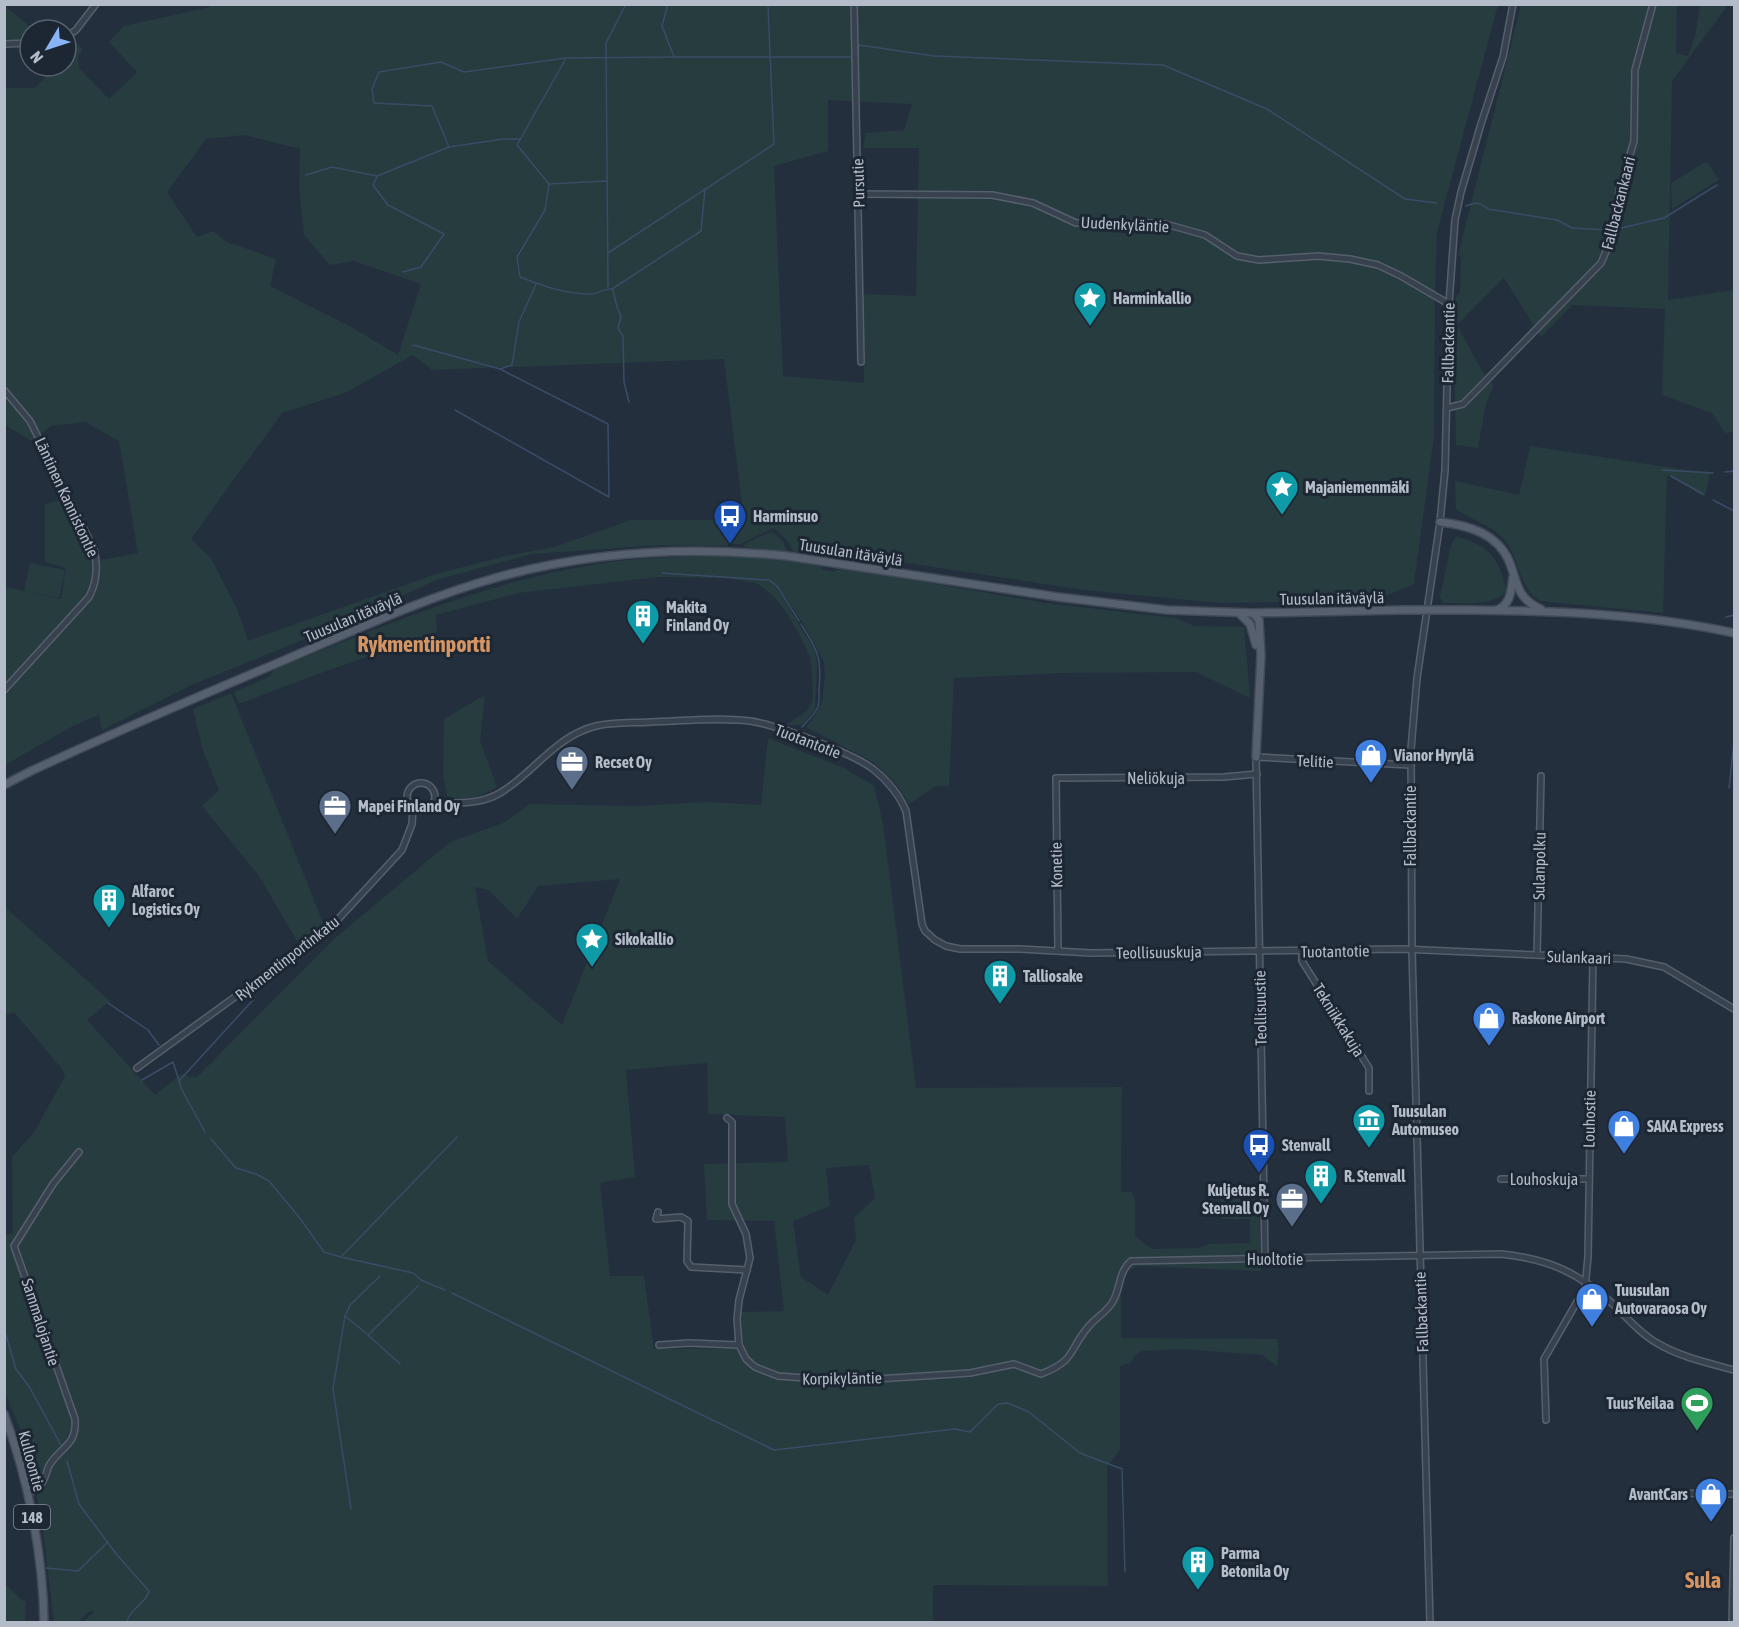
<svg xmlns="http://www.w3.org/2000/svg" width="1739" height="1627" font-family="'Asap Condensed',sans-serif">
  <rect width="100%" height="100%" fill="#242f3e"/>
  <g fill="#263c3f" fill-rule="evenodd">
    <path d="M210,4L1498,5L1437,232L1435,290L1434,436L1414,584L1374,601L1220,603L1083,590L894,561L794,553C789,542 783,534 773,528L740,544H728V546L661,545L532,554L439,579L325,631L189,686L102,730L99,715L73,726L5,765V587L61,599L66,568L45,562V504L65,499L90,549L101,560L138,553L119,441L85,422L51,426L31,441L5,425V92L7,88H35L56,66H66V55L77,43L83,50L78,56L79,68L109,99L137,72L109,42L124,26L210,7ZM828,100L912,104L904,130L866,133L863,148H919L916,296L864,294V383L783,376L774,166L828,151ZM244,135L300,149L299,187L304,235L330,265L354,261L421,284L398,355L353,328L270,286L276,259L227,242L213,231L197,237L167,192L206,139ZM413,355L432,370L724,359L744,520H631L554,547L506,556L436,574L248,641L237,609L211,558L191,539L282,413L345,393Z"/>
    <path d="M4,5L34,30H30V39L5,41Z"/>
    <path d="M1521,5H1677L1676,53L1688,56L1695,36L1700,5H1728L1672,81L1668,300L1734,290V432L1725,433L1712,413L1662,395L1665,309L1572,305L1541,337L1504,278L1457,325L1482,371L1494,386L1486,403L1478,448L1456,445L1454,347L1456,296L1460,293L1461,257L1458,255Z"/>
    <path d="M1704,163H1708L1719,180L1672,209L1671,183Z"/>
    <path d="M1530,446L1686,470L1710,472L1705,497L1667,475L1663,613L1540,601C1519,588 1520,561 1506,542C1494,525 1472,521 1456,509L1455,481L1519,495Z"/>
    <path d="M772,532L783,541L787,552L742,547L750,541Z"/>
    <path d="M1456,536C1491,547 1497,556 1507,590C1494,607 1463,603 1444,603L1440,598L1450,548Z"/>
    <path d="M710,556C747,558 786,557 822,567V570L836,572V570L850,569L1046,603L1176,618L1194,626L1244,627L1250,698L1196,672L1063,673L954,678L949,786H936L909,804L895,783L873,762L806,727L816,714L822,701L825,676L824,662L804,625L780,589L778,590L815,651L817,664L815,710L802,725H787L808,710L813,698L812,673L810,657L798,632L784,609L771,594L757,583L727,578L658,577L518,593L436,615L437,632L304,679L239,704L234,692L269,677L275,669C378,628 482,583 592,565C631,558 671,557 710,556Z"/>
    <path d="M30,563L65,570L59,598L24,591Z"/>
    <path d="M231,693L324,925L300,946L259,876L202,806L219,790L203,751L193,709Z"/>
    <path d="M485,695L480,741L497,787C481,796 465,802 447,796L443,775L444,719Z"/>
    <path d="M768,738L844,768L874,786L883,823L916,1088L1122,1087L1121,1192H1132L1135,1200V1236L1152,1249L1199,1248L1209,1244L1250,1243V1219H1222L1220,1195L1240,1196V1200L1253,1198L1259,1207L1261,1271L1137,1266L1121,1276V1338L1277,1339L1279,1350L1277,1366L1262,1355L1183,1349L1142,1351L1135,1355L1131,1363L1120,1366V1450L1107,1467L1108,1586L933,1585V1622H83L93,1613L94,1610L88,1612L78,1622H54L42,1522L26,1444L5,1392L4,1236L13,1233L12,1157L35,1131L65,1076L62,1069L14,1012L5,1016V907L110,1001L87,1020L155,1095L181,1074L196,1078L334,939L450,842L503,823L530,804L637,806L706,802L761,805ZM620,879L562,1025L488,961L475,887L489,890L517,919L538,886ZM707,1063L708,1114L785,1117L788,1162L704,1164L707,1220L774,1221L784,1311L741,1312L743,1348L654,1349L644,1276H610L600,1183L635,1177L626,1070ZM869,1165L875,1198L854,1218L856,1240L828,1295L801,1277L793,1221L830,1206L826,1168Z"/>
    <path d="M4,1583L23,1601H26L25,1622H5Z"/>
  </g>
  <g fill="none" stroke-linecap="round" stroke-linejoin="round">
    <g stroke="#394c67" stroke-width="1.5">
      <path d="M668,4L662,26L674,57H854"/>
      <path d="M858,57L859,45L934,56L1163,65L1267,109L1405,199L1436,203"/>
      <path d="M565,60L517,145L549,184L606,181"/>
      <path d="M449,147L432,106L374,103L372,89L379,72L441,62L464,72L566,58L673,57"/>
      <path d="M306,175L332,167L377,176L449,147L503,139H520"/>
      <path d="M377,177L373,185L388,205L444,234L421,267L403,272"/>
      <path d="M549,184L545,210L517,257L520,277C543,286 565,294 590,294C598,294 604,288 612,289L701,231L705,189"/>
      <path d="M1466,206C1475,202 1480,202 1488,209L1557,220L1572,228L1608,230"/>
      <path d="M1617,229L1664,218L1717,185"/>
      <path d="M608,253L774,144L768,7"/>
      <path d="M608,287L606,43L626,4"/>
      <path d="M613,290L617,307L621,316L618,328L623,336L624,382L629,402"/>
      <path d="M413,345L500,369L608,424L609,497L455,410"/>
      <path d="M500,369L512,365L519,322L536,284"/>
      <path d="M1663,470L1713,473"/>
      <path d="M1725,472L1734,471"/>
      <path d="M1671,476L1703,494"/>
      <path d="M1713,500L1734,511"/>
      <path d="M662,573L769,580L777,586L799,621"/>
      <path d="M1726,617L1734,615"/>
      <path d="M801,624C818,651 822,658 819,690C819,696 820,703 817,709C814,715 807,721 802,727"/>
      <path d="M1729,788L1734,742"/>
      <path d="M108,1003L148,1030L159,1045"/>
      <path d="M142,1080L173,1062L182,1090L205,1132"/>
      <path d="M179,1081L253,1000"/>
      <path d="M211,1139L236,1168L256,1174L269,1181L299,1217L324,1252L341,1257L457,1137"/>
      <path d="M341,1257L413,1273L421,1280L445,1290"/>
      <path d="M452,1293L774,1450L955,1429L970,1432L998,1404L1008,1403L1029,1412L1080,1453L1122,1469L1125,1572"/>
      <path d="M345,1316L367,1334"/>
      <path d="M4,1328L16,1369L30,1388L61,1445"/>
      <path d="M400,1364L368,1335L418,1286"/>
      <path d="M67,1461L79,1504L117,1555L149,1591C146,1604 129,1609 127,1622"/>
      <path d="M351,1509L333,1389L345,1316L350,1305L380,1276"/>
      <path d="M46,1568L78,1571L108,1542"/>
    </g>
    <g stroke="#565f6c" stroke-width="8">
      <g id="minor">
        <path d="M854,4L861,362"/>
        <path d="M66,37L76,30L96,4"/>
        <path d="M4,44L30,43"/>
        <path d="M859,194L992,195L1033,203L1076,223H1162L1205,235L1237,256L1259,260L1318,256L1350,259L1378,265L1401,276L1449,304"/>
        <path d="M4,390L30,421L94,549C98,566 97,582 89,597L4,690"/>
        <path d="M1447,408L1463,404L1475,392L1601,263L1610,242L1619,191L1634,141L1635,70L1653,4"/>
        <circle cx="421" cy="797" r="14"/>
        <path d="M433,803C455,803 480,805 500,793C534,773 555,736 596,726C613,722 633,723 651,722C683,721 718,717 750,721C777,725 852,753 873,769C888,781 899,794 906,811L922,924L925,931L935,940L946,946L960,949H1020L1091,953L1402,949L1626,959L1664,967L1734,1009"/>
        <path d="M1058,951L1056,778L1224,777L1257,774"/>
        <path d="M1302,952V961L1369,1068V1091"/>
        <path d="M1537,955L1541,776"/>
        <path d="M137,1068L330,928L402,850L412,824L413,808"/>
        <path d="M727,1118L732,1122V1204L746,1234L750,1258L739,1300L737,1319L739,1345L746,1359L755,1367L778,1376L846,1381L970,1373L1014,1364L1041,1374C1077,1360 1068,1350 1089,1326C1096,1318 1107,1311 1112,1303C1121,1289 1118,1272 1131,1261L1501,1254C1549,1259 1580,1273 1615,1306C1628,1319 1641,1334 1657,1343C1680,1357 1709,1363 1734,1370"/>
        <path d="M1501,1179H1588"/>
        <path d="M658,1212L656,1219L681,1217L688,1221L687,1261L691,1267L747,1270"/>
        <path d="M1265,1258L1256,757L1410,765"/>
        <path d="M659,1345L689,1343L739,1345"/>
        <path d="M1546,1420L1544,1359L1585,1288L1588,1257L1593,958"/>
        <path d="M1665,1493L1734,1494"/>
        <path d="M28,1494C35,1489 42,1486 45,1477C47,1473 47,1468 50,1464C62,1446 77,1445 75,1419L14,1246L53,1184L79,1152"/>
        <path d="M1430,1622L1412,950L1411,749L1417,678L1440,522L1445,470L1449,304L1455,220L1461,192L1481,124L1503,57L1513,4"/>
        <path d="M1732,1622L1734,1538"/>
      </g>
    </g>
    <g stroke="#414a57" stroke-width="10">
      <g id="major">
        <path d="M1440,522C1467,525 1497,533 1509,561C1518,583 1516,598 1541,609"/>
        <path d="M1470,610C1559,611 1647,614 1734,633"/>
        <path d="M1497,610C1511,604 1511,591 1513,577"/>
        <path d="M1239,613L1250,624L1256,645"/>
        <path d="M1253,613L1259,620L1261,655L1256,757"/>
        <path d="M4,785L31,771C113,733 197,697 280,662C351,632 421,599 495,578C591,551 689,546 787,556L1058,597L1167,610L1253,613L1403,610"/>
        <path d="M4,1414C28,1477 43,1555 44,1622"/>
      </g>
    </g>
    <use href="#minor" stroke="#38414e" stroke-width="5"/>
    <use href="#major" stroke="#56606e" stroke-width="7"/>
    <g stroke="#414a57" stroke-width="10" stroke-linecap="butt">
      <path id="major-bridge" d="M1403,610H1470"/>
    </g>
    <use href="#major-bridge" stroke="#56606e" stroke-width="7"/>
  </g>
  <defs>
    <g id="sight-pin" transform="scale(1.725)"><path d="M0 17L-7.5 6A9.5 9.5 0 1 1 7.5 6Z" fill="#0f9aa8" stroke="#1d2633"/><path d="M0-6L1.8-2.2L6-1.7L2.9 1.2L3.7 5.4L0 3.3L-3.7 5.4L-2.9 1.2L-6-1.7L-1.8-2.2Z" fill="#fff"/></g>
    <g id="bus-pin" transform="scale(1.725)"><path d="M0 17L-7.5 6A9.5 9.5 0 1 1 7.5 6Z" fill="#1a4fb4" stroke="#1d2633"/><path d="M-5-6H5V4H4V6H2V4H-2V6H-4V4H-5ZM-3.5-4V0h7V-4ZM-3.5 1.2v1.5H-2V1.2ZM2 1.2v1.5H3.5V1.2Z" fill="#fff"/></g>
    <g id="building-pin" transform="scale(1.725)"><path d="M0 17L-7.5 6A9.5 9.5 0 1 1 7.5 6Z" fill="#0f9aa8" stroke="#1d2633"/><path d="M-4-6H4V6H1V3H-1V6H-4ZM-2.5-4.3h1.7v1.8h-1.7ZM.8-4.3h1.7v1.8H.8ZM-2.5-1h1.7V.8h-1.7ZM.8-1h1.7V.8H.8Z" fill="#fff"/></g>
    <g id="shop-pin" transform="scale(1.725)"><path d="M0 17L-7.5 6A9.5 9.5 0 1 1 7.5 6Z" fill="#3f7fe0" stroke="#1d2633"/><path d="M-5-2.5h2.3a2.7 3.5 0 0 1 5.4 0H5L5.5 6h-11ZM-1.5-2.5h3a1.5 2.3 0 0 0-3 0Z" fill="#fff"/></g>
    <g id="office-pin" transform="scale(1.725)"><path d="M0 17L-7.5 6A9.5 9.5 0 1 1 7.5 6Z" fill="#5c6f8a" stroke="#1d2633"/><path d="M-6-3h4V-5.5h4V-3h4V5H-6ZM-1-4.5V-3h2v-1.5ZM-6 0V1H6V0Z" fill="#fff"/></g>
    <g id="museum-pin" transform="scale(1.725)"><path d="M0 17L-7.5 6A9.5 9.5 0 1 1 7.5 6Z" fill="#0f9aa8" stroke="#1d2633"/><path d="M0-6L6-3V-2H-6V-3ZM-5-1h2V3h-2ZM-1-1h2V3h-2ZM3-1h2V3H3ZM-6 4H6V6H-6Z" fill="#fff"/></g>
    <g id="stadium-pin" transform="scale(1.725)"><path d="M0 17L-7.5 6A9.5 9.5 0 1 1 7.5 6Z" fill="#2e9e5b" stroke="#1d2633"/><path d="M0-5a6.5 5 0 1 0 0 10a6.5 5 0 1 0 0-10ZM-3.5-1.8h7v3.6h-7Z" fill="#fff"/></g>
  </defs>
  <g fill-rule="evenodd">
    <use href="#sight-pin" x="1090" y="298"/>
    <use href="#sight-pin" x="1282" y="487"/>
    <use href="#bus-pin" x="730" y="516"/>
    <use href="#building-pin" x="643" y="616"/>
    <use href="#shop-pin" x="1371" y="755"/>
    <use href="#office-pin" x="572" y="762"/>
    <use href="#office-pin" x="335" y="806"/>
    <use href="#building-pin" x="109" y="900"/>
    <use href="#sight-pin" x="592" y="939"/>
    <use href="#building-pin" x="1000" y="976"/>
    <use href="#shop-pin" x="1489" y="1018"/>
    <use href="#museum-pin" x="1369" y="1120"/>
    <use href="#shop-pin" x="1624" y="1126"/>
    <use href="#bus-pin" x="1259" y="1145"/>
    <use href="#building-pin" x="1321" y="1176"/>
    <use href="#office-pin" x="1292" y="1199"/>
    <use href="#shop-pin" x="1592" y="1299"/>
    <use href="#stadium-pin" x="1697" y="1403"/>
    <use href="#shop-pin" x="1711" y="1494"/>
    <use href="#building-pin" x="1198" y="1562"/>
  </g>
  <g text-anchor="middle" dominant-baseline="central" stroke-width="6" stroke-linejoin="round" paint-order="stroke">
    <rect fill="#1d2633" stroke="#878f9c" stroke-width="1.5" x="14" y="1505" width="36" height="24" rx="4.5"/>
    <g font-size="15" font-weight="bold" fill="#b4bcc9">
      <text x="32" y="1517">148</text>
    </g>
    <g font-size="16" fill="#b4bcc9" stroke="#1d2633">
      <text transform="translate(858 183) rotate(-92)">Pursutie</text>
      <text transform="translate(1618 203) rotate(-76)">Fallbackankaari</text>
      <text transform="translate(1125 224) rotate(3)">Uudenkyläntie</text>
      <text transform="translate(1448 343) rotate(-89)">Fallbackantie</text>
      <text transform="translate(67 497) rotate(65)">Läntinen Kannistontie</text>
      <text transform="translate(851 552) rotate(9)">Tuusulan itäväylä</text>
      <text transform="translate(1332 598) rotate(-1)">Tuusulan itäväylä</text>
      <text transform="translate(353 617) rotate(-23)">Tuusulan itäväylä</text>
      <text transform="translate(808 741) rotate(21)">Tuotantotie</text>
      <text transform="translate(1315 761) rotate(2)">Telitie</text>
      <text x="1156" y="778">Neliökuja</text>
      <text transform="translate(1410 826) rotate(-90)">Fallbackantie</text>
      <text transform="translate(1056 865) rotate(-91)">Konetie</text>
      <text transform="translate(1539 866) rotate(-89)">Sulanpolku</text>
      <text transform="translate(1335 951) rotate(-1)">Tuotantotie</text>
      <text transform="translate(1159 952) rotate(-1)">Teollisuuskuja</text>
      <text transform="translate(1579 957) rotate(2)">Sulankaari</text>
      <text transform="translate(287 958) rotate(-38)">Rykmentinportinkatu</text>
      <text transform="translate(1260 1008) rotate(-91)">Teollisuustie</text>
      <text transform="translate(1339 1020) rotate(58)">Tekniikkakuja</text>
      <text transform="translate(1589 1119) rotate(-89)">Louhostie</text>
      <text x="1544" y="1179">Louhoskuja</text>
      <text x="1275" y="1259">Huoltotie</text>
      <text transform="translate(1421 1312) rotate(-92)">Fallbackantie</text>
      <text transform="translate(41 1322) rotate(72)">Sammalojantie</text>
      <text transform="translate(842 1378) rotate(-1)">Korpikyläntie</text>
      <text transform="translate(32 1461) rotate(75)">Kulloontie</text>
    </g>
    <g font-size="16" font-weight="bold" fill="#b4bcc9" stroke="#1d2633" text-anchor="start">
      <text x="1113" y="298">Harminkallio</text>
      <text x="1305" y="487">Majaniemenmäki</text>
      <text x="753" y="516">Harminsuo</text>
      <text x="666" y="607">Makita<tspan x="666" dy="18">Finland Oy</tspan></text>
      <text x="1394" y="755">Vianor Hyrylä</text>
      <text x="595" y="762">Recset Oy</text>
      <text x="358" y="806">Mapei Finland Oy</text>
      <text x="132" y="891">Alfaroc<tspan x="132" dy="18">Logistics Oy</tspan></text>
      <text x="615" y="939">Sikokallio</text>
      <text x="1023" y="976">Talliosake</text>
      <text x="1512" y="1018">Raskone Airport</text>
      <text x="1392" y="1111">Tuusulan<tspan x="1392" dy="18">Automuseo</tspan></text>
      <text x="1647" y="1126">SAKA Express</text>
      <text x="1282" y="1145">Stenvall</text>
      <text x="1344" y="1176">R. Stenvall</text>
      <text x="1269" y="1190" text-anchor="end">Kuljetus R.<tspan x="1269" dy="18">Stenvall Oy</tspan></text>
      <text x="1615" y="1290">Tuusulan<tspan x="1615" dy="18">Autovaraosa Oy</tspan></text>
      <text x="1674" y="1403" text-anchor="end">Tuus'Keilaa</text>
      <text x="1688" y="1494" text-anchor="end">AvantCars</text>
      <text x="1221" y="1553">Parma<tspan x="1221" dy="18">Betonila Oy</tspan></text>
    </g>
    <g font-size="22" font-weight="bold" fill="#d59563" stroke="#1d2633">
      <text x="424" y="644">Rykmentinportti</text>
      <text x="1703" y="1580">Sula</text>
    </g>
  </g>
  <rect width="1739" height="1627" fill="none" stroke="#b4bcc9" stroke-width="12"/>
  <g transform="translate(48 48) rotate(231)"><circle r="28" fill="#1d2633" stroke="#59626f" stroke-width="1.5"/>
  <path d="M0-4.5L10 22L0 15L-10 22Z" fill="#8ab4f8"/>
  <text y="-9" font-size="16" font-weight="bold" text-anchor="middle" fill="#b4bcc9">N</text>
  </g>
</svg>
